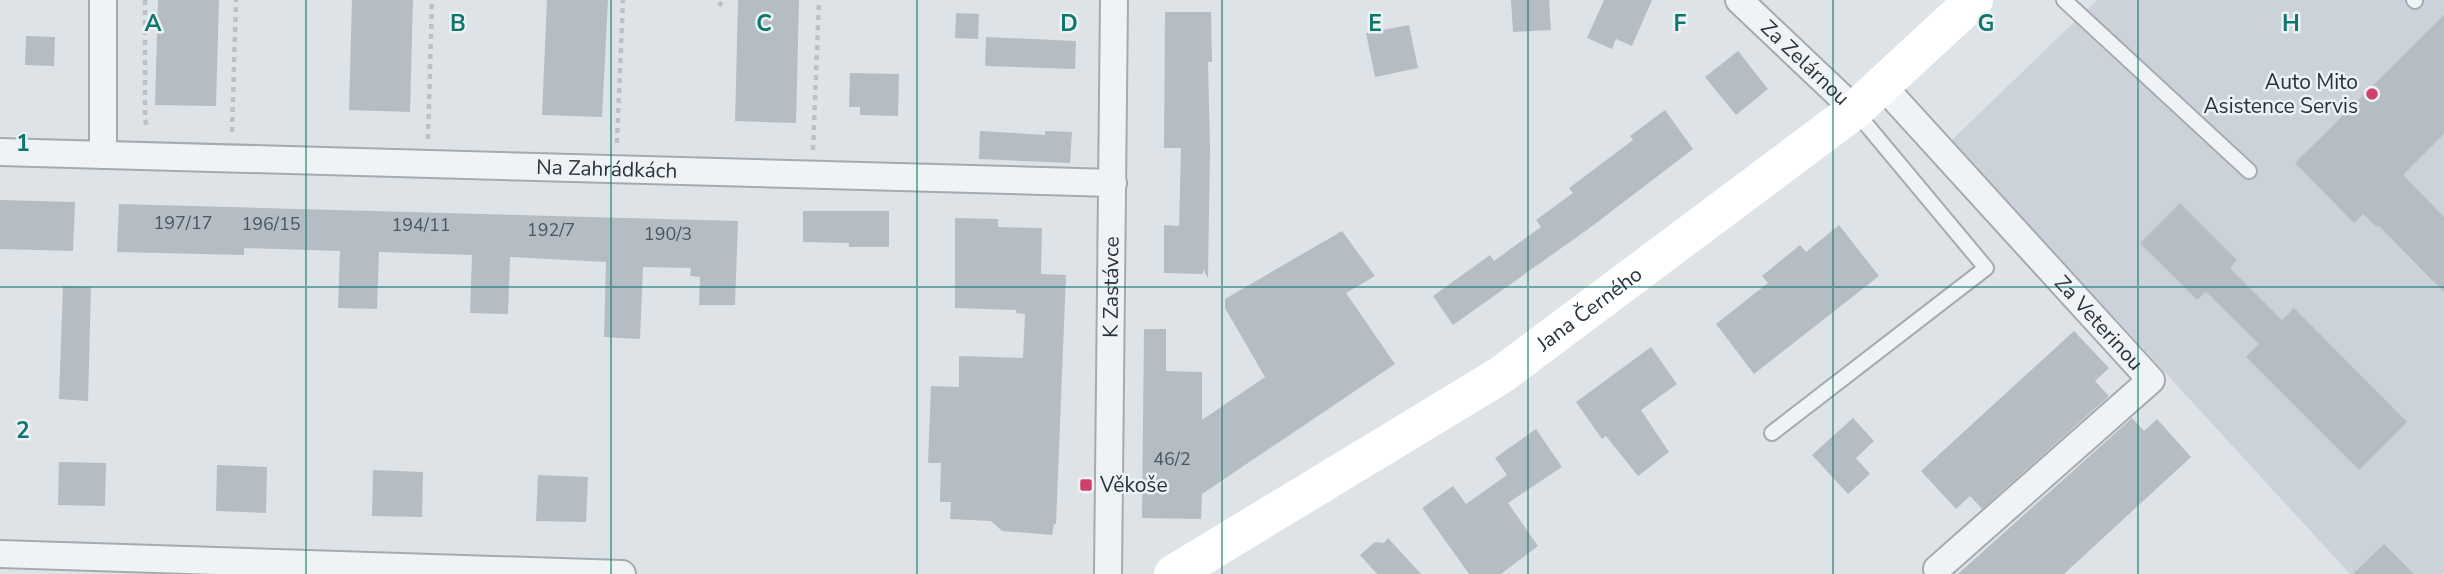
<svg xmlns="http://www.w3.org/2000/svg" width="2444" height="574" font-family="'Nunito Sans',sans-serif">
  <rect width="100%" height="100%" fill="#dee3e7"/>
  <path fill="#ccd2d9" d="M2097,0H2444V572L2442,574H2350L1952,140Z"/>
  <g fill="#b5bdc4">
    <path d="M158,0H219L216,106L155,105Z"/>
    <path d="M352,0H413L410,112L349,110Z"/>
    <path d="M547,0H608L602,117L542,115Z"/>
    <path d="M738,0H799L796,123L735,121Z"/>
    <path d="M1511,0H1549L1551,30L1513,32Z"/>
    <path d="M1604,0H1652L1632,46L1616,39L1612,49L1587,38Z"/>
    <path d="M1165,12H1211L1212,62H1208L1210,148L1208,278L1203,269V274L1164,273V225L1179,226L1181,148H1164Z"/>
    <path d="M956,13L979,14L978,39L955,38Z"/>
    <path d="M2444,15V134L2403,175L2444,217V292L2379,226L2377,227L2363,214L2354,223L2295,163Z"/>
    <path d="M1409,25L1418,68L1375,77L1366,33Z"/>
    <path d="M26,36L55,37L54,66L25,65Z"/>
    <path d="M986,37L1076,41L1075,69L985,66Z"/>
    <path d="M1738,51L1768,89L1736,115L1705,77Z"/>
    <path d="M850,73L899,74L898,116L860,115V107H849Z"/>
    <path d="M1665,110L1693,149L1591,227L1453,325L1433,296L1490,255L1494,261L1541,227L1536,220L1573,193L1569,188L1633,140L1630,136Z"/>
    <path d="M980,131L1045,135V131L1072,132L1070,163L979,159Z"/>
    <path d="M0,200L75,202L73,251L0,249Z"/>
    <path d="M2180,203L2237,260L2230,268L2282,320L2294,308L2407,422L2359,470L2246,357L2259,344L2206,292L2197,300L2140,243Z"/>
    <path d="M119,204L738,221L735,305H699L700,277L690,276L691,268L643,267L640,339L604,337L606,262L510,257L508,314L470,313L472,255L379,252L377,309L338,308L340,251L244,248V255L117,252Z"/>
    <path d="M803,211H889V247H849V243L803,242Z"/>
    <path d="M955,218L998,219V227L1042,228L1041,274L1066,275L1056,524H1054L1052,535L1002,531L991,521L950,519L951,502H940L941,463H928L931,386L959,387V356L1023,358L1025,314L1016,313V310L955,308Z"/>
    <path d="M1839,225L1879,276L1754,374L1716,324L1768,283L1762,276L1800,245L1806,252Z"/>
    <path d="M1342,231L1375,276L1346,293L1395,364L1202,494L1201,519L1142,518L1144,329H1166V371L1202,372V420L1265,377L1225,308V299Z"/>
    <path d="M63,286L91,287L88,401L59,399Z"/>
    <path d="M2074,331L2109,368L2095,381L2109,396L1982,509L1970,496L1956,509L1921,471Z"/>
    <path d="M1651,347L1677,384L1641,410L1669,452L1638,476L1606,436L1602,439L1576,402Z"/>
    <path d="M1853,418L1874,441L1856,458L1870,474L1848,494L1812,455Z"/>
    <path d="M2132,418L2144,431L2157,419L2191,457L2064,574H1958Z"/>
    <path d="M1536,429L1562,467L1508,503L1538,546L1501,574H1469L1422,508L1453,486L1466,504L1507,475L1495,458Z"/>
    <path d="M59,462L106,463L105,506L58,505Z"/>
    <path d="M217,465L267,467L266,513L216,511Z"/>
    <path d="M373,470L423,472L422,517L372,516Z"/>
    <path d="M538,475L588,477L586,522L536,521Z"/>
    <path d="M1388,538L1421,574H1377L1360,555L1375,542L1384,543Z"/>
    <path d="M2384,544L2414,574H2353Z"/>
  </g>
  <g fill="none" stroke-linecap="round" stroke-linejoin="round">
    <g stroke="#a3abb1" stroke-width="18">
      <g id="lane">
        <path d="M2064,0L2249,171"/>
        <path d="M2414,0L2415,1"/>
        <path d="M1772,433L1986,268L1855,111"/>
      </g>
    </g>
    <g stroke="#a3abb1" stroke-width="30">
      <g id="street">
        <path d="M103,0V155"/>
        <path id="s1" d="M1739,0L1855,110"/>
        <path id="s2" d="M1882,85L2151,380L1937,569"/>
        <path id="s3" d="M0,152L1113,183"/>
        <path d="M0,554L622,574"/>
        <path id="s4" d="M1108,574L1114,0"/>
      </g>
    </g>
    <g stroke="#bcc1c6" stroke-width="4.5" stroke-dasharray="5 5" stroke-linecap="butt">
      <path d="M145,0V120L148,128"/>
      <path d="M719,6L723,0"/>
      <path d="M232,132L236,0"/>
      <path d="M428,139L432,0"/>
      <path d="M617,143L623,0"/>
      <path d="M813,150L819,0"/>
    </g>
    <use href="#lane" stroke="#f0f3f6" stroke-width="14"/>
    <use href="#street" stroke="#f0f3f6" stroke-width="26"/>
    <path stroke="#fff" stroke-width="38" id="s5" d="M1173,574L1501,375L1855,110L1974,0"/>
  </g>
  <path fill="none" stroke="#0f766e" stroke-width="2" stroke-opacity="0.55" d="M306,0V574M611,0V574M917,0V574M1222,0V574M1528,0V574M1833,0V574M2138,0V574M0,287H2444"/>
  <g fill="#ce416a" stroke="#edf2f5" stroke-width="2.5">
    <circle cx="2372" cy="94" r="7"/>
    <rect x="1079" y="478" width="14" height="14" rx="3.5"/>
  </g>
  <g text-anchor="middle" dominant-baseline="central" stroke-width="5" stroke-linejoin="round" paint-order="stroke">
    <g font-size="18" fill="#4a5660">
      <text x="183" y="223">197/17</text>
      <text x="271" y="224">196/15</text>
      <text x="421" y="225">194/11</text>
      <text x="551" y="230">192/7</text>
      <text x="668" y="234">190/3</text>
      <text x="1172" y="459">46/2</text>
    </g>
    <g font-size="21" fill="#27333e" stroke="#edf2f5">
      <text stroke="none"><textPath href="#s1" startOffset="91">Za Zelárnou</textPath></text>
      <text stroke="none"><textPath href="#s3" startOffset="607">Na Zahrádkách</textPath></text>
      <text stroke="none"><textPath href="#s4" startOffset="287">K Zastávce</textPath></text>
      <text stroke="none"><textPath href="#s5" startOffset="494">Jana Černého</textPath></text>
      <text stroke="none"><textPath href="#s2" startOffset="322">Za Veterinou</textPath></text>
    </g>
    <g font-size="21" fill="#27333e" stroke="#edf2f5" text-anchor="end">
      <text x="2358" y="82">Auto Mito<tspan x="2358" dy="24">Asistence Servis</tspan></text>
      <text x="1100" y="485" text-anchor="start">Věkoše</text>
    </g>
  </g>
  <g font-size="23" text-anchor="middle" font-weight="bold" fill="#0f766e" stroke="#edf2f5" stroke-width="5" stroke-linejoin="round" paint-order="stroke">
    <text x="153" y="31">A</text>
    <text x="458" y="31">B</text>
    <text x="764" y="31">C</text>
    <text x="1069" y="31">D</text>
    <text x="1375" y="31">E</text>
    <text x="1680" y="31">F</text>
    <text x="1986" y="31">G</text>
    <text x="2291" y="31">H</text>
    <text x="23" y="151">1</text>
    <text x="23" y="438">2</text>
  </g>
</svg>
